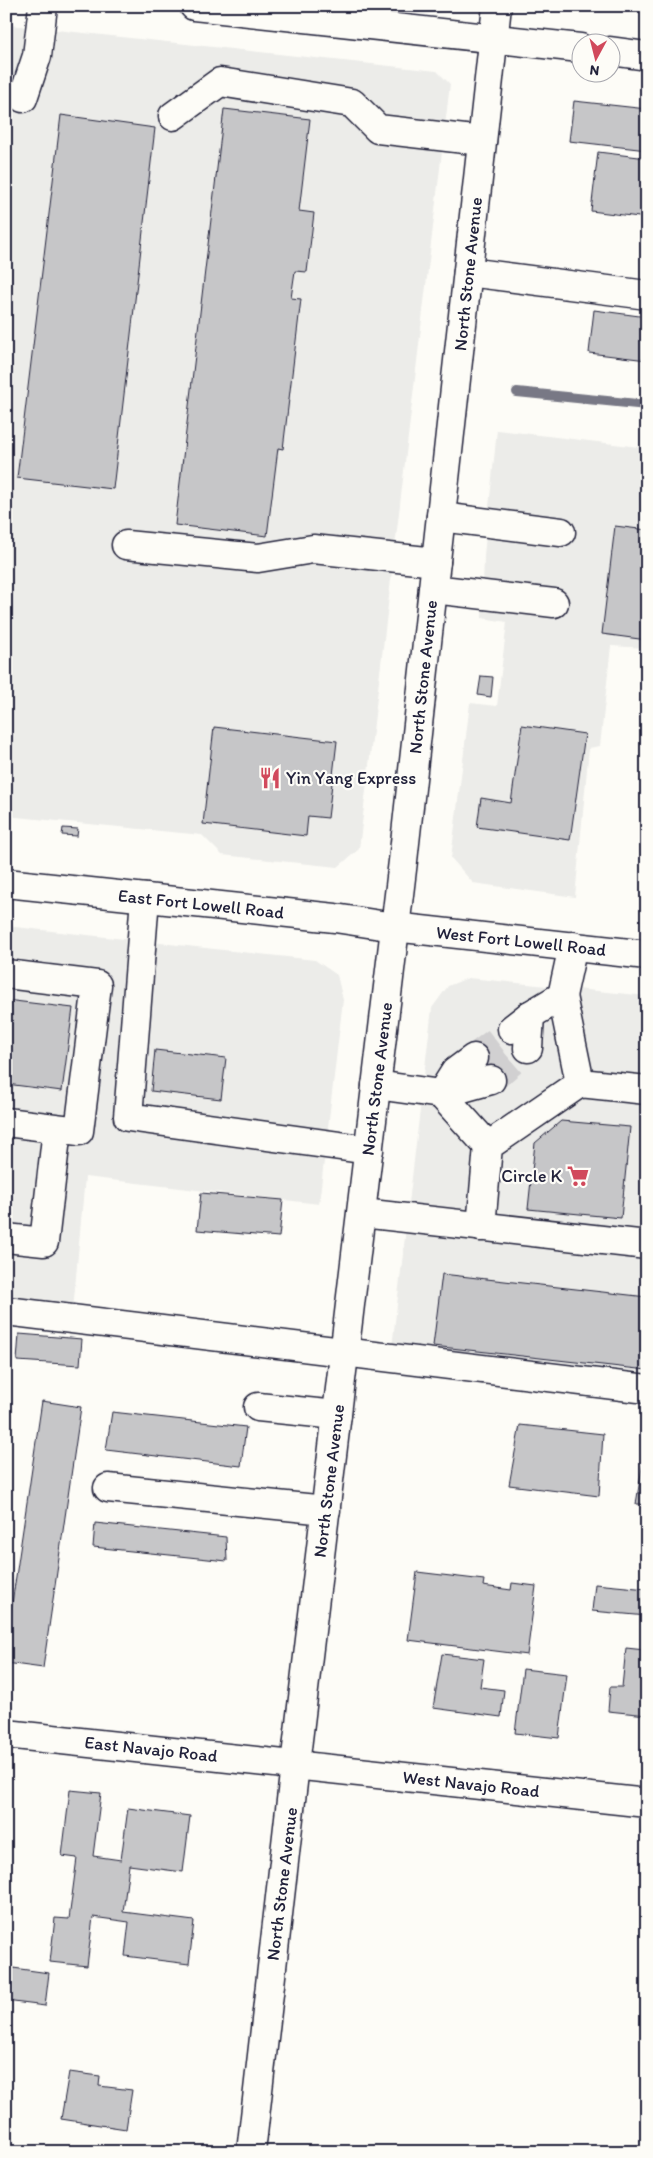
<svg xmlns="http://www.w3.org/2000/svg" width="653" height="2158" font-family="Itim,sans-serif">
  <rect width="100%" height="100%" fill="#fdfcf7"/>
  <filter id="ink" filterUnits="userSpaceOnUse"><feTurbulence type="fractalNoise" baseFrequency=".02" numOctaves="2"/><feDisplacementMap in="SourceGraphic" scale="10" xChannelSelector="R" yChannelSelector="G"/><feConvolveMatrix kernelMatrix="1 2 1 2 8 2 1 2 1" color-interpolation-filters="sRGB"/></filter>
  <g filter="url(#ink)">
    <g fill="#ecece9">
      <path d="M10,25L437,71L450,84L359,849L338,867L222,855L202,835L6,816V61Z"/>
      <path d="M497,430L647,448V648L611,646L600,746L589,748L575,897L473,883L451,858L470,703L497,706L507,622L482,618L484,555Z"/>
      <path d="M6,926L315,960L337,975L343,1000L319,1204L85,1177L73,1310L6,1302Z"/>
      <path d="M468,978L647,996V1377L392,1347L432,1008L448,986Z"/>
    </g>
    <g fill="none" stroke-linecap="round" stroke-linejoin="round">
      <path stroke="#787885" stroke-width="10" d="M517,392L647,405"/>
    </g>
    <g fill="#c6c6c8" stroke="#22223b">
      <path d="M574,101L647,109V150L569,141Z"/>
      <path d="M224,109L310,119L299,211L314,213L307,272L295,271L291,298L301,299L283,449L278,448L267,536L175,525Z"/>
      <path d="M61,115L155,128L113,489L17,478Z"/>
      <path d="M598,152L647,158V218L591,211Z"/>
      <path d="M594,310L647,317V360L589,353Z"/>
      <path d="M615,526L647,530V640L602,634Z"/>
      <path d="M481,676L493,677L491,697L478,695Z"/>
      <path d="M522,725L585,734L570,840L477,827L481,798L511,803Z"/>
      <path d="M214,727L337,741L328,818L308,816L306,836L203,824Z"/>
      <path d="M63,828L78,829L77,836L62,835Z"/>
      <path d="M6,1000L73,1008L62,1091L6,1084Z"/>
      <path d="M155,1050L226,1058L221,1099L151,1091Z"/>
      <path d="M561,1121L630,1127L621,1218L528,1209L535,1143Z"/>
      <path d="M201,1193L283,1200L279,1237L197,1230Z"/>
      <path d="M442,1274L647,1297V1370L433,1346Z"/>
      <path d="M19,1334L82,1339L80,1365L17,1361Z"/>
      <path d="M42,1401L81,1407L43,1668L6,1663V1644Z"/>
      <path d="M112,1412L246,1427L241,1466L106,1450Z"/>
      <path d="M520,1425L603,1434L599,1496L509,1485Z"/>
      <path d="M647,1437V1504H636Z"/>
      <path d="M95,1523L226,1537L227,1561L93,1547Z"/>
      <path d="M417,1572L484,1580L483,1586L511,1590L512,1583L536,1586L527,1655L408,1640Z"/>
      <path d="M595,1584L647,1589V1616L592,1611Z"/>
      <path d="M645,1641L647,1715L608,1711L610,1687H622L626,1648L645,1650Z"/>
      <path d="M442,1654L484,1659L480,1687L504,1690L501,1717L433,1708Z"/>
      <path d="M523,1669L567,1674L559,1738L515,1733Z"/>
      <path d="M70,1790L101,1793L93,1856L121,1860L128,1808L190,1816L183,1872L129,1865L123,1912L194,1921L189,1964L125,1956L129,1922L93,1917L87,1966L50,1962L55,1918L69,1919L77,1858L62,1856Z"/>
      <path d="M6,1967L49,1973L45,2006L6,2001Z"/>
      <path d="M69,2072L100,2076L99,2086L132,2090L126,2129L61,2119Z"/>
    </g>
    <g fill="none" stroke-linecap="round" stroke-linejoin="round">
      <g stroke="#d1d0d1" stroke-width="28" stroke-dasharray="28 14" stroke-linecap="butt">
        <path d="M474,1058L512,1029"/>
        <path d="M491,1080L528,1048"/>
      </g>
      <g stroke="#22223b" stroke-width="31">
        <g id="minor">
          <path d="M194,6L580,48"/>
          <path d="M610,51L647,56"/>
          <path d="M23,98L37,56L43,6"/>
          <path d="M173,116L220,82L352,103L378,129L482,141"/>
          <path d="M468,272L647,295"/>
          <path d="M441,517L561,532"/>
          <path d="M126,545L258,558L313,549L436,562"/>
          <path d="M433,589L554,603"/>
          <path d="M145,898L128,1117L369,1150"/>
          <path d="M6,974L97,985L79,1131L6,1122"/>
          <path d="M562,996L580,1083"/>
          <path d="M512,1029L530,1015L562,996L573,946"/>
          <path d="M528,1048L530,1015"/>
          <path d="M376,1085L441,1094L455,1072L474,1058"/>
          <path d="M488,1146L441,1094L491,1080"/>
          <path d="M362,1213L647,1245"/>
          <path d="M481,1227L488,1146L580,1083L647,1090"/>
          <path d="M6,1238L44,1242L57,1129"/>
          <path d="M6,1311L647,1389"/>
          <path d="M258,1407L337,1415"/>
          <path d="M108,1488L326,1510"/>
          <path d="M6,1734L647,1803"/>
        </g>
      </g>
      <g stroke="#22223b" stroke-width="31">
        <g id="major">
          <path d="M6,883L335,918L394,927L647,955"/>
          <path d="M251,2152L295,1765L403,861L497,6"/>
        </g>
      </g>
      <use href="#minor" stroke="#fdfcf7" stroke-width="28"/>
      <use href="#major" stroke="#fdfcf7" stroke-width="28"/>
    </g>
  </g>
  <defs>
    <g id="restaurant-bare" transform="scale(1.725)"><path d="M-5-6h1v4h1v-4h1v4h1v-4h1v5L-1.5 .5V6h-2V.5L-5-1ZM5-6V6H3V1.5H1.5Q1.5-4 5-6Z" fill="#d1495b" stroke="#fdfcf7" stroke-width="2.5" paint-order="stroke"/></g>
    <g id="supermarket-bare" transform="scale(1.725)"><path d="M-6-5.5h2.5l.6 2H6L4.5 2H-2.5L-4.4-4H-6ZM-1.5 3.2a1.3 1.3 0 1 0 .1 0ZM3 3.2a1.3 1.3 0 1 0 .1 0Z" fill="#d1495b" stroke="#fdfcf7" stroke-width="2.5" paint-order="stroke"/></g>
  </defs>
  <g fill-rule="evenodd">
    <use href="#restaurant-bare" x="270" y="778"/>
    <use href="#supermarket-bare" x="578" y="1176"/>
  </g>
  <g text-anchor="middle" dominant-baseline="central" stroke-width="4.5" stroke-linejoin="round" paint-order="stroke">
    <g font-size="18" fill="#22223b" stroke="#fdfcf7">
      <text transform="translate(468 274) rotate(-84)">North Stone Avenue</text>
      <text transform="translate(423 677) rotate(-84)">North Stone Avenue</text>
      <text transform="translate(201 904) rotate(6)">East Fort Lowell Road</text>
      <text transform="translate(521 941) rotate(6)">West Fort Lowell Road</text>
      <text transform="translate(377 1079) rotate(-83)">North Stone Avenue</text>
      <text transform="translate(329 1481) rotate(-83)">North Stone Avenue</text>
      <text transform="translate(151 1749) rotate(6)">East Navajo Road</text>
      <text transform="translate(471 1784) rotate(6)">West Navajo Road</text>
      <text transform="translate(282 1884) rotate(-83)">North Stone Avenue</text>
    </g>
    <g font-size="18" fill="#22223b" stroke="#fdfcf7" text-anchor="start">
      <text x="286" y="778">Yin Yang Express</text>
      <text x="562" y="1176" text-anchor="end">Circle K</text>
    </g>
  </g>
  <rect width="653" height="2158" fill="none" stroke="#fdfcf7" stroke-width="25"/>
  <rect x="12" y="12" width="628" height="2133" fill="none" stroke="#22223b" stroke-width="2" filter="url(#ink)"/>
  <g transform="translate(596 58) rotate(187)"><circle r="24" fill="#fdfcf7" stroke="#a5a5ac"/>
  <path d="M0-4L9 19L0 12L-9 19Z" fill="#d1495b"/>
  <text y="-8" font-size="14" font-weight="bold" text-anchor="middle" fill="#22223b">N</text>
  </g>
</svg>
